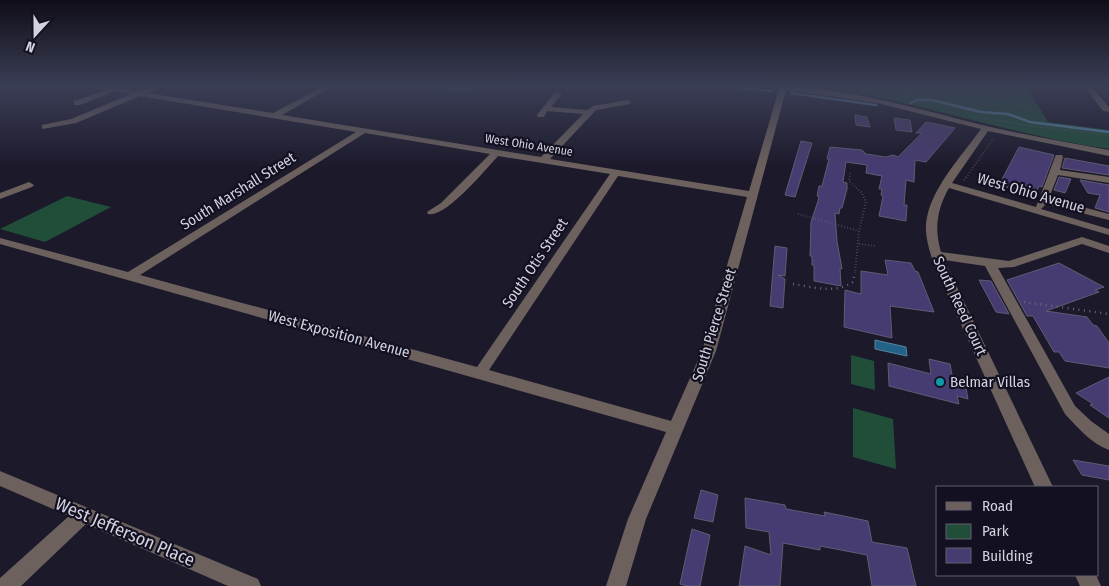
<svg xmlns="http://www.w3.org/2000/svg" width="1109" height="586" font-family="'Fira Sans Condensed',sans-serif">
  <rect width="100%" height="100%" fill="#1c192b"/>
  <g fill="#204e39">
    <path d="M417,86H478L463,93Z"/>
    <path d="M812,86H1026L1048,122L1109,130V149C1009,135 913,99 812,86Z"/>
    <path d="M67,196L111,207L45,242L0,229Z"/>
    <path d="M851,355L874,361L875,390L851,384Z"/>
    <path d="M853,408L893,419L896,469L853,457Z"/>
  </g>
  <path fill="#226286" stroke="#5784a1" d="M875,340L906,347L907,356L875,349Z"/>
  <g fill="none" stroke-linecap="round" stroke-linejoin="round">
    <g stroke="#5784a1" stroke-width="2.5">
      <path d="M722,86L772,91"/>
      <path d="M791,93L876,105"/>
      <path d="M911,103L917,100H932L981,112L1008,114L1030,122L1109,132"/>
    </g>
  </g>
  <g fill="#473c71" stroke="#5f5c73">
    <path d="M855,115L867,117L870,127L856,125Z"/>
    <path d="M894,118L910,120L912,132L896,130Z"/>
    <path d="M926,122L955,128L926,162L915,160L914,182L906,180L904,205H907L906,221L879,216L883,196L881,195L882,189H879L882,176L866,173L867,165L846,162L843,182L847,183V189L842,208H840L839,214L835,213L837,241L842,269L840,268L841,286L814,281V265H812V256H810L811,222L818,201L819,196H817L819,186H822L829,159H827L830,147L862,150L866,154L886,157L893,155L898,157L922,133H916Z"/>
    <path d="M801,141L812,143L795,197L785,195Z"/>
    <path d="M1019,147L1054,155L1042,187L1039,186L1035,195L999,185Z"/>
    <path d="M1065,158L1109,166V175L1062,168Z"/>
    <path d="M1059,177L1071,179L1065,193L1054,190Z"/>
    <path d="M1080,180L1109,185V212L1095,208L1100,195L1088,193Z"/>
    <path d="M775,246L787,248L785,276L778,275L785,279L783,308L770,306Z"/>
    <path d="M885,260L911,263L915,271L918,272L934,312L890,306L892,338L844,327L845,290L861,294V271L888,275Z"/>
    <path d="M1059,263L1104,287L1095,290L1099,292L1046,311L1087,317L1093,325L1097,326L1109,343V368L1065,361L1059,352H1054L1033,316H1027L1007,280Z"/>
    <path d="M979,280L991,281L1009,314L996,312Z"/>
    <path d="M929,359L950,364L953,380L966,388L968,399L957,396L959,404L889,386L888,363L931,374Z"/>
    <path d="M1109,377V418L1090,405L1093,404L1076,393Z"/>
    <path d="M1073,460L1109,466V480L1082,475Z"/>
    <path d="M701,490L718,495L713,522L694,518Z"/>
    <path d="M745,498L785,505L786,509L825,516L824,512L868,521L872,542L907,548L916,586H872L867,555L820,546V550L783,543L780,586H739L745,546L771,555L769,532L746,528Z"/>
    <path d="M692,529L710,535L700,586H687L680,584Z"/>
  </g>
  <g fill="none" stroke-linecap="round" stroke-linejoin="round">
    <g stroke="#696777" stroke-width="2" stroke-dasharray="0.5 2.5" stroke-linecap="butt">
      <path d="M877,86L888,93"/>
      <path d="M907,86H931"/>
      <path d="M900,95L924,87"/>
      <path d="M899,97C931,92 965,87 996,95C1009,98 1018,109 1032,110L1019,86"/>
      <path d="M984,118L1031,126L1109,135"/>
      <path d="M850,173L849,181L862,193L866,202L859,231L855,273"/>
      <path d="M964,180L994,138"/>
      <path d="M798,214L859,231"/>
      <path d="M859,244L876,246"/>
    </g>
    <g stroke="#696777" stroke-width="2.5" stroke-dasharray="1 4.5" stroke-linecap="butt">
      <path d="M793,284C813,287 835,294 853,282L855,272"/>
      <path d="M1024,302L1109,314"/>
    </g>
    <g fill="#6d615e" fill-rule="evenodd">
      <path d="M92,86C107,86 122,90 137,91C144,91 152,86 160,86L148,93L273,113L324,86H333L282,115L541,157L583,114L547,111L544,117H538L537,115L555,92L562,94L551,107L587,110L593,106L627,100L631,102L630,104L596,110L550,159L749,191L779,89L773,86C843,86 914,108 982,125C1024,135 1067,142 1109,150V156L988,131L952,183L1036,207L1055,157L1056,155H1062L1063,157L1060,170L1109,177V183L1058,175L1049,198L1109,214V220L1046,204L1041,209L1109,229V235L949,188C937,209 934,229 941,252L1009,261L1082,237L1109,246V253L1082,244L1014,267L998,268L1075,406L1091,421L1109,434V450C1092,444 1077,427 1065,414L985,266L944,260L1053,487H1035L934,265C930,252 925,238 926,224C929,190 961,157 981,129L877,103L786,90L716,351L646,519L626,586H606L628,519L666,432L0,244V238L128,272L356,132L140,96L76,123L42,129V125L71,119L131,94L115,91L80,105H74V101L106,90ZM365,133L490,154L441,203L427,212L428,214C446,218 486,169 498,156L610,174L477,367L140,275ZM618,176L747,197L702,351L671,421L489,370Z"/>
      <path d="M1084,86H1091L1109,107V112L1103,111Z"/>
      <path d="M29,182L34,185L32,187L0,199V193Z"/>
      <path d="M0,471L258,579L261,586H228L86,524L21,586H0V578L69,516L0,486Z"/>
      <path d="M1075,575H1096L1101,586H1080Z"/>
    </g>
  </g>
  <linearGradient id="sky" x2="0" y2="1"><stop stop-color="#0f0e18"/><stop offset="0.51" stop-color="#3a3e55"/><stop offset="1" stop-color="#3a3e55" stop-opacity="0"/></linearGradient>
  <rect width="1109" height="168" fill="url(#sky)"/>
  <circle fill="#0f9aa8" stroke="#131022" stroke-width="2" cx="940" cy="382" r="5"/>
  <g text-anchor="middle" dominant-baseline="central" stroke-width="4.5" stroke-linejoin="round" paint-order="stroke">
    <g font-size="12" fill="#d3d2df" stroke="#131022">
      <text transform="translate(529 145) rotate(9)">West Ohio Avenue</text>
    </g>
    <g font-size="15" fill="#d3d2df" stroke="#131022">
      <text transform="translate(238 191) rotate(-32)">South Marshall Street</text>
      <text transform="translate(1031 193) rotate(16)">West Ohio Avenue</text>
      <text transform="translate(535 263) rotate(-56)">South Otis Street</text>
      <text transform="translate(960 306) rotate(65)">South Reed Court</text>
      <text transform="translate(714 325) rotate(-73)">South Pierce Street</text>
      <text transform="translate(339 334) rotate(15)">West Exposition Avenue</text>
    </g>
    <g font-size="15" fill="#d3d2df" stroke="#131022" text-anchor="start">
      <text x="950" y="382">Belmar Villas</text>
    </g>
    <g font-size="18" fill="#d3d2df" stroke="#131022">
      <text transform="translate(125 532) rotate(23)">West Jefferson Place</text>
    </g>
  </g>
  <rect x="936" y="486" width="162" height="90" fill="#131022" stroke="#605e6e"/>
  <rect x="946" y="502" width="25" height="8" fill="#6d615e" stroke="#605e6e"/>
  <text x="982" y="511" font-size="15" fill="#d3d2df">Road</text>
  <rect x="946" y="524" width="25" height="15" fill="#204e39" stroke="#605e6e"/>
  <text x="982" y="536" font-size="15" fill="#d3d2df">Park</text>
  <rect x="946" y="548" width="25" height="15" fill="#473c71" stroke="#605e6e"/>
  <text x="982" y="561" font-size="15" fill="#d3d2df">Building</text>
  <g transform="translate(35 35) rotate(201)" stroke="#131022" stroke-width="4" paint-order="stroke">
  <path d="M0-4L9 19L0 12L-9 19Z" fill="#d3d2df"/>
  <text y="-8" font-size="14" font-weight="bold" text-anchor="middle" fill="#d3d2df">N</text>
  </g>
</svg>
